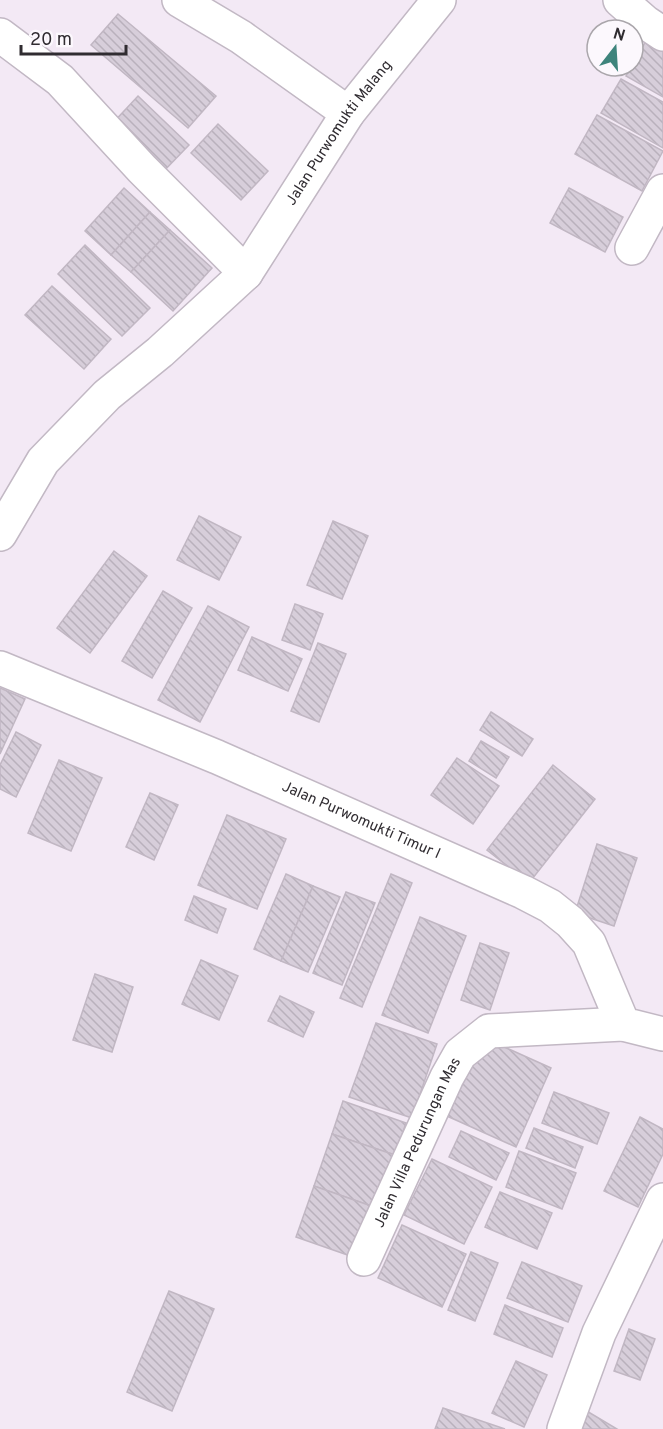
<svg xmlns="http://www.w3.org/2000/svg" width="663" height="1429" font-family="Overpass,sans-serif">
  <defs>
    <pattern id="building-back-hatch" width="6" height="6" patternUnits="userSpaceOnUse" patternTransform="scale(1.5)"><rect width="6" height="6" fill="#d7ceda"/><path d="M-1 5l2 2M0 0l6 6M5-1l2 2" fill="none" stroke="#b9b1bc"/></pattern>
  </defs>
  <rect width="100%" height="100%" fill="#f3e9f5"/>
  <g fill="url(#building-back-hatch)" stroke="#c1b7c3" stroke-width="1.5">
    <path d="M118,14L216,96L188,128L91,45Z"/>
    <path d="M646,41L663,51V97L626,76Z"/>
    <path d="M621,79L663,102V148L601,113Z"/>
    <path d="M138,96L189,145L161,174L110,126Z"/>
    <path d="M597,115L663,151L642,191L575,154Z"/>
    <path d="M218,124L268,171L241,200L191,153Z"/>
    <path d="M124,188L150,212L111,255L85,231Z"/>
    <path d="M569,188L623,217L605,252L550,223Z"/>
    <path d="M150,212L170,230L131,272L111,255Z"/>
    <path d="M170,230L212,268L173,311L131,272Z"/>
    <path d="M85,245L150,308L122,336L58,274Z"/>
    <path d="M52,286L111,339L84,369L25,315Z"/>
    <path d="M199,516L241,537L219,580L177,560Z"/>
    <path d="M333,521L368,536L342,599L307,585Z"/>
    <path d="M114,551L147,576L90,653L57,628Z"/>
    <path d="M163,591L192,608L152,678L122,661Z"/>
    <path d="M295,604L323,614L310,650L282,640Z"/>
    <path d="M208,606L249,627L200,722L158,700Z"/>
    <path d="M252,637L302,659L288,691L238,670Z"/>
    <path d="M318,643L346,654L319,722L291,711Z"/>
    <path d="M0,688L25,699L0,754Z"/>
    <path d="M491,712L533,739L522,756L480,730Z"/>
    <path d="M16,732L41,745L16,797L0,789V765Z"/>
    <path d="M481,741L509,757L496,778L469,761Z"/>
    <path d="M457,758L499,786L473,824L431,795Z"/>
    <path d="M59,760L102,778L71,851L28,833Z"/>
    <path d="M553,765L595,799L529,883L487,850Z"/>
    <path d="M150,793L178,805L154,860L126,847Z"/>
    <path d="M227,815L286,839L257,909L198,885Z"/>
    <path d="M597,844L637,858L614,926L575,913Z"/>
    <path d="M286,874L313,886L281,961L254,949Z"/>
    <path d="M391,874L412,883L362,1007L340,998Z"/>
    <path d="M313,886L340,897L308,972L281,961Z"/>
    <path d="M346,892L375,903L342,985L313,973Z"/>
    <path d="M194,896L226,909L217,933L185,920Z"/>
    <path d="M420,917L466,936L428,1033L382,1015Z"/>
    <path d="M480,943L509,953L490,1010L461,1000Z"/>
    <path d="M201,960L238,976L219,1020L182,1004Z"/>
    <path d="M95,974L133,987L112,1052L73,1040Z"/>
    <path d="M280,996L314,1012L303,1037L268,1021Z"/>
    <path d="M376,1023L437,1044L412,1118L349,1097Z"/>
    <path d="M482,1037L551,1068L516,1147L447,1116Z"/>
    <path d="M554,1092L609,1113L597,1144L542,1123Z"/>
    <path d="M343,1101L406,1123L395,1155L332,1134Z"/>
    <path d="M640,1117L663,1129V1154L638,1207L604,1191Z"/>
    <path d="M534,1128L583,1147L575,1168L526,1148Z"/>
    <path d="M461,1131L509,1153L496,1180L449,1157Z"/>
    <path d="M332,1134L395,1155L377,1208L314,1186Z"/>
    <path d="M519,1151L576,1173L562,1209L506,1187Z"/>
    <path d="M432,1159L492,1187L464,1244L404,1215Z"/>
    <path d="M314,1186L377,1208L359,1259L296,1237Z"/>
    <path d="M500,1192L552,1213L537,1249L485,1227Z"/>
    <path d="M402,1225L466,1254L442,1307L378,1278Z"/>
    <path d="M471,1252L498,1263L475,1321L448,1310Z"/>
    <path d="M522,1262L582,1286L568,1322L507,1298Z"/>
    <path d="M169,1291L214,1309L172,1411L127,1392Z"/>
    <path d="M505,1305L563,1328L552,1357L494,1334Z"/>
    <path d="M629,1329L655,1339L640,1380L614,1371Z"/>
    <path d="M516,1361L547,1375L524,1427L492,1413Z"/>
    <path d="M443,1408L505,1429H435Z"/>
    <path d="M585,1410L617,1429H574Z"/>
  </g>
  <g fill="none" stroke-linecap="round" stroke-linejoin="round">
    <g stroke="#c2b8c4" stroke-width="36">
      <g id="street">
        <path d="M179,0L241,37L348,113"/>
        <path d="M620,0L645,22L663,34"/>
        <path d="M0,35L60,80L142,169L246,273"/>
        <path d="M632,248L663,191"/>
        <path id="s1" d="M0,534L43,461L107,395L160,352L246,273L348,113L439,0"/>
        <path id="s2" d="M0,668L217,757L523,892L550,906L570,922L589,943L623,1024L663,1034"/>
        <path id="s3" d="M364,1259L447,1077L460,1054L489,1031L623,1024"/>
        <path d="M564,1429L599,1333L663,1200"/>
      </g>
    </g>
    <use href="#street" stroke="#fff" stroke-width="33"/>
  </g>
  <g text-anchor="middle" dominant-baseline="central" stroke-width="4.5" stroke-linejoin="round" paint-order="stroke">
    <g font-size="15" fill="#302c31" stroke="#fcf8fd">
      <text stroke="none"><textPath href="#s1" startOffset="530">Jalan Purwomukti Malang</textPath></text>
      <text stroke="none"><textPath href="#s2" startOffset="392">Jalan Purwomukti Timur I</textPath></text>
      <text stroke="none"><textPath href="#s3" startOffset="128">Jalan Villa Pedurungan Mas</textPath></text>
    </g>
  </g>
  <g transform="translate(615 48) rotate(17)"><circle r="28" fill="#fcf8fd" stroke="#aaa6ab" stroke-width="1.5"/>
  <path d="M0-4.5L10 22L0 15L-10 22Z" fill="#3e847c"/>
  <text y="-9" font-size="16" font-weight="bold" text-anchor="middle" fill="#302c31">N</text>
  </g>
  <path d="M21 45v9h105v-9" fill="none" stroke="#302c31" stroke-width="3"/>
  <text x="30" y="45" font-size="18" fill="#302c31" stroke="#fcf8fd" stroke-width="4.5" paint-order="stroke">20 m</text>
</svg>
